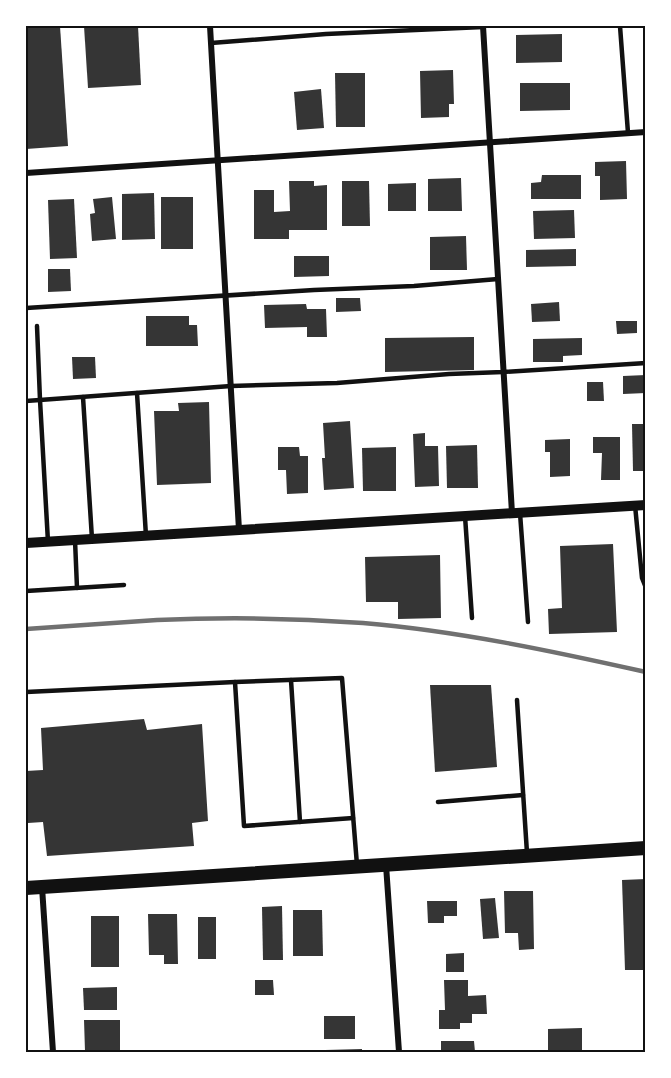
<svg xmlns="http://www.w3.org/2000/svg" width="671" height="1078" font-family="Manrope,sans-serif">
  <rect width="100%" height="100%" fill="#fff"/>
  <g fill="#353535">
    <path d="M60,26L68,146L26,149V28Z"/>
    <path d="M84,26H138L141,85L88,88Z"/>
    <path d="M562,34V62L516,63V35Z"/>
    <path d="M453,70L454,104H449V117L421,118L420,71Z"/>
    <path d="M335,73H365V127H336Z"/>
    <path d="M520,83H570V110L520,111Z"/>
    <path d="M321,89L324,128L297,130L294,92Z"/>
    <path d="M626,161L627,199L600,200V176H595V162Z"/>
    <path d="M542,175H581V199H531V183L541,182Z"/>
    <path d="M461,178L462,211H428V179Z"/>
    <path d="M289,181H314V186L327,185V230H289V239H254V190H274V212L290,211Z"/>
    <path d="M342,181H369L370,226H342Z"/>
    <path d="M416,183V211H388V184Z"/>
    <path d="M154,193L155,239L122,240V194Z"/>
    <path d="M112,197L116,239L92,241L90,214L95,213L93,199Z"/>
    <rect x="161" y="197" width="32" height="52"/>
    <path d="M74,199L77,258L50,259L48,200Z"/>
    <path d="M574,210L575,238L534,239L533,211Z"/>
    <path d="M466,236L467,270H430V237Z"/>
    <path d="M576,249V266L526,267V250Z"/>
    <path d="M294,256H329V276L294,277Z"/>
    <path d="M48,269H70L71,291L48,292Z"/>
    <path d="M336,298H360L361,311L336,312Z"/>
    <path d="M559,302L560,321L532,322L531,304Z"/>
    <path d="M306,304L307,309H326L327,337H307V327L265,328L264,305Z"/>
    <path d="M146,316H189V325H197L198,346H146Z"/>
    <path d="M616,321H637V333L617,334Z"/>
    <path d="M474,337V370L385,372V338Z"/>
    <path d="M582,338V355L563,356V362H533V339Z"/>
    <path d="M72,357H95L96,378L73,379Z"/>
    <path d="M646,375V393L623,394V376Z"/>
    <path d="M587,382H603L604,401H587Z"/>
    <path d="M209,402L211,483L157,485L154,411H179L178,403Z"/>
    <path d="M350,421L354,488L324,490L322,458H325L323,423Z"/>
    <path d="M632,424H646V471H633Z"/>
    <path d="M425,433V446H438L439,486L415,487L413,434Z"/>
    <path d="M593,437H620V480H601L602,453H593Z"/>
    <path d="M570,439V476L550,477V452H545V440Z"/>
    <path d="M477,445L478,488H447L446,446Z"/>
    <path d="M278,447H299L300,456H308V493L287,494L286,470H278Z"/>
    <path d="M396,447V491H363L362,448Z"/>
    <path d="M613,544L617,632L549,634L548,609L562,608L560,546Z"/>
    <path d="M440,555L441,618L398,619V602H366L365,557Z"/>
    <path d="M430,685H491L497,767L435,772Z"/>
    <path d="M144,719L147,730L202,724L208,821L192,823L194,846L47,856L43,822L28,823L27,838H26V771L43,770L41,728Z"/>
    <path d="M646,879V970H625L622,880Z"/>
    <path d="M504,891H533L534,949L519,950L518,933H505Z"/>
    <path d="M495,898L499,938L483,939L480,899Z"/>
    <path d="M427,901H457V916H444V923H428Z"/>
    <path d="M282,906L283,960H263L262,907Z"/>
    <path d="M293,910H322L323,956H293Z"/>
    <path d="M148,914H177L178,964H164V955H149Z"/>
    <rect x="91" y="916" width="28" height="51"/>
    <rect x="198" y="917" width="18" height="42"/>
    <path d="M464,953V972H446V954Z"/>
    <path d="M255,980H273L274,995H255Z"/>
    <path d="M444,980H468V996L486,995L487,1014H472V1023H460V1029H439V1010H445Z"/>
    <path d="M117,987V1010H84L83,988Z"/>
    <rect x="324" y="1016" width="31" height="23"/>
    <path d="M84,1020H120V1051H85Z"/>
    <path d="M582,1028V1052H548V1029Z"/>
    <path d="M441,1041H474L475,1052H441Z"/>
    <path d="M362,1049V1052H325V1050Z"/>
  </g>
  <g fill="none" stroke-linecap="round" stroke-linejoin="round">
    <g stroke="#111" stroke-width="4.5">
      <path d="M620,26L628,133"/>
      <path d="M211,43L326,34L483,27"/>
      <path d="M26,308L314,290L414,286L498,279"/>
      <path d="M37,326L40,400L48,542"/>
      <path d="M137,393L146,536"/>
      <path d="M83,397L92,539"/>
      <path d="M26,401L231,386L337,383L449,374L503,372L646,363"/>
      <path d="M635,505L642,578L646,588"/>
      <path d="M520,513L528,622"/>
      <path d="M465,516L472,618"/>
      <path d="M75,540L77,588"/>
      <path d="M26,591L124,585"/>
      <path d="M291,680L300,822"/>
      <path d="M235,682L244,826L353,818"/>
      <path d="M26,692L235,682L342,678L357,865"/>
      <path d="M517,700L527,853"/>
      <path d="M438,802L523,795"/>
    </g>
    <g stroke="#111" stroke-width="6">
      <path d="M210,26L239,530"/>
      <path d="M483,26L512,513"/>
      <path d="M26,173L646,132"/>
      <path d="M386,865L399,1052"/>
      <path d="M42,887L53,1052"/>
    </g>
    <path stroke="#111" stroke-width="10" d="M26,543L646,505"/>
    <path stroke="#111" stroke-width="14" d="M26,888L646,848"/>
    <path stroke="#707070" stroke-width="4.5" d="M26,629C69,626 113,623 157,620C226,617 295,618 363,623C458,631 552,651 646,672"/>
  </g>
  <rect width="671" height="1078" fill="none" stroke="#ffffff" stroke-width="54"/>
  <rect x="27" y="27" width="617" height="1024" fill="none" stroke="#111" stroke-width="2"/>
</svg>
